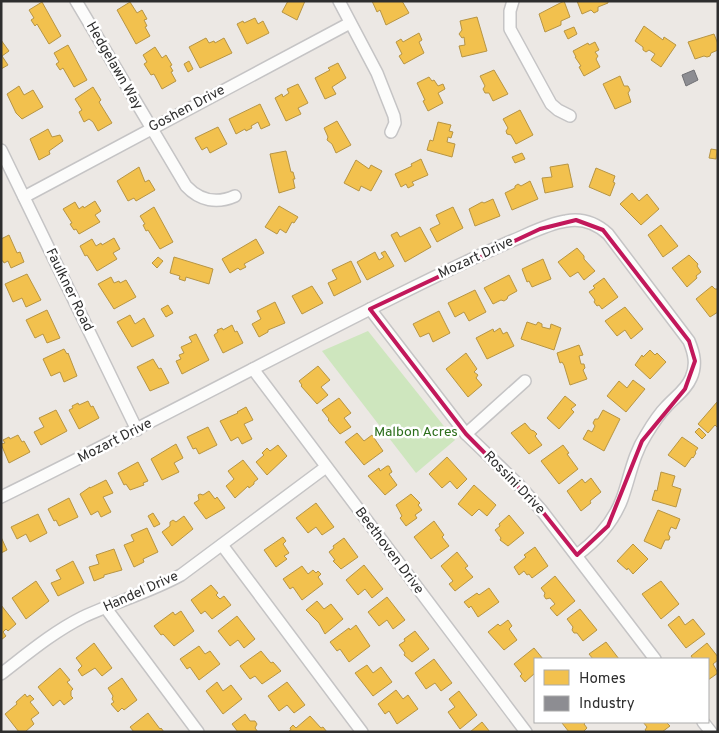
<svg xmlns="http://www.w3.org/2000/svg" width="719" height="733" font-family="Overpass,sans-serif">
  <rect width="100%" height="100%" fill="#ece8e4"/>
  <path fill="#cee6be" d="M368,331L455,440L416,473L322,351Z"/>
  <g fill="#f2c14e" stroke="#b79544">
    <path d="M288,1H305L297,20L282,12Z"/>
    <path d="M372,1H402L409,13L386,25L380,10L377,12Z"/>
    <path d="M564,1L570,17L561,21V25L545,32L539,14Z"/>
    <path d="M577,1H608V3L598,7V11L594,13L591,10L582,14Z"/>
    <path d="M42,2L61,36L49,44L37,24L35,26L31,20L34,18L29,10Z"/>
    <path d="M130,2L137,13L142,10L147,19L144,20L147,26L145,27L150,36L136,44L117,10Z"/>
    <path d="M477,17L487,51L462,57L459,46L465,45L464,37L462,38L459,34L462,30L460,21Z"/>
    <path d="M255,18L258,24L263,21L269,33L247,44L237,24L243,21L244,23Z"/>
    <path d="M644,26L663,40L664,37L676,45L661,67L651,60L655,54L649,50L646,52L643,50V47L635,41Z"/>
    <path d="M574,27L577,34L568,39L564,31Z"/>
    <path d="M419,33L422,40L419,42L424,53L404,64L399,56L402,54L396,42L401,39L403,42Z"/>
    <path d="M714,34L718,44V50L711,53L710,56L707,57L704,56L695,59L688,42Z"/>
    <path d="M206,38L209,43L214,41L215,43L224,38L232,53L200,68L189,47Z"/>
    <path d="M1,40L9,51L2,56L8,65L1,69Z"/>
    <path d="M595,42L599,50L595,52L598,56L596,59L600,67L584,76L579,67L581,66L575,57H576L573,51L588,43L589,45Z"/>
    <path d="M68,45L87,80L74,87L63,68L60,70L56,64L59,62L54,53Z"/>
    <path d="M155,47L162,58L166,55L172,65L170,66L173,71L171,72L176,81L162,89L154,74L151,75L144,64L147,62L143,55Z"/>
    <path d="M189,61L193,69L188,72L184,64Z"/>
    <path d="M338,63L346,78L332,87L336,94L325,99L315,78L330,70L328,68Z"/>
    <path d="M494,70L508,94L493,101L489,93H485L483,89L485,86L480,76Z"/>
    <path d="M620,76L624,86H628L630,90L628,93L631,102L615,109L603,84Z"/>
    <path d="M429,77L432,81L434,80L438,86L443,84L445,89L438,93L443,103L428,111L423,101L425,100L417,83Z"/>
    <path d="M298,84L308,103L298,108L301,114L286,121L275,98L282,94L283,97L289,93L287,89Z"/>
    <path d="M19,86L24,95L33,90L43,107L22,119L16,113L7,94Z"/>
    <path d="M93,87L101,100L99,102L112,123L98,131L93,122L89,119L84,122L79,112L82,110L75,99Z"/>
    <path d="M260,104L270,125L261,129L258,122L251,126L252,128L246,131L245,129L236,134L229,119Z"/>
    <path d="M520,110L533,135L516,144L511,135L507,134L506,131L508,128L503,119Z"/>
    <path d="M337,121L351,145L336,153L332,144L327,140L328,137L324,128Z"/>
    <path d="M438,122L451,125L449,131L453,132L451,138L448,137L447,142L455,144L452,157L427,150L430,140L433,141Z"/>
    <path d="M218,127L227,144L210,153L207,147L202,150L195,138Z"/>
    <path d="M48,129L52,137L60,135L63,141L49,151L50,154L39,160L30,139Z"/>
    <path d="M711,149L717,150L716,159L709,158Z"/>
    <path d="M286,151L291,172H293L295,179H293L295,188L279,193L270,154Z"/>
    <path d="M522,153L525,159L515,163L512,157Z"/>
    <path d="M421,159L428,175L412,182L414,185L408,188L406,184L401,187L395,174L412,166L411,164Z"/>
    <path d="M356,160L369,169L371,165L382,171L371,191L361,186L359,191L344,183Z"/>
    <path d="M568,164L573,187L545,193L542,178L552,177L550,167Z"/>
    <path d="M139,167L145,182L149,180L155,190L136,201L134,198L128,201L117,181Z"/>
    <path d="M596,168L615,176L613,182L615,183L610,196L589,187Z"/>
    <path d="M530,181L538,199L512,210L505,193L515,188V186L518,184L521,186Z"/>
    <path d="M632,193L639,201L647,194L659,209L641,225L620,204Z"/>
    <path d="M493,199L500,216L475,226L469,209L482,202L484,203Z"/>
    <path d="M95,201L101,211L95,215L100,222L79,234L76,229L74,230L70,224L72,223L63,209L75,202L79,209L83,206L84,208Z"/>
    <path d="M279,206L298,217L294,223L292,222L286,233L280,229L277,234L265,227Z"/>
    <path d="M154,207L173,242L160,249L148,230L146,231L143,225L145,224L140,216Z"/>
    <path d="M453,207L463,228L437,242L430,229L440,224L436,215Z"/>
    <path d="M661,225L678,246L663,257L648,235Z"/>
    <path d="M420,227L431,247L405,262L391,235L397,232L400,237Z"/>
    <path d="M9,235L17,253L20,252L24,262L11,268L8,261L4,263L3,261H1V239Z"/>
    <path d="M114,238L120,249L113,253L117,259L97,271L87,255L85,256L80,246L92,239L96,246L101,243L102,245Z"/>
    <path d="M256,239L264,253L244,264L246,267L240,270L238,268L230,273L222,259Z"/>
    <path d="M577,248L584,256V259L595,271L584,280L578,272L570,277L558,262Z"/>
    <path d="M385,251L394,266L367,280L357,262L375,252L379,260L384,257L381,253Z"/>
    <path d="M689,255L698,264L697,266L701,272L696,276L697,278L687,287L672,268Z"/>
    <path d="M158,257L163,261L157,268L152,263Z"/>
    <path d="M174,257L213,269L209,284L186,277L185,281L179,279L180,276L170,273Z"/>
    <path d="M543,259L551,279L532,287L529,281L527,282L522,269Z"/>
    <path d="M351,261L361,282L334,296L328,283L337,279L332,270Z"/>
    <path d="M27,274L41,300L26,307L22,298L13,302L5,284Z"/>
    <path d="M509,275L517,291L508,296L507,299L504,301L501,300L493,304L484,288Z"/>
    <path d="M111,277L114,283L119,281L120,283L126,280L136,297L114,309L98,284Z"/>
    <path d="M604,278L618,297L602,309L599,305L597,306L594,302L595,300L589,292L595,288L593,286Z"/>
    <path d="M312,286L323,303L302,314L292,296Z"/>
    <path d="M712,286L715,289H718V312L710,317L696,299Z"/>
    <path d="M475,290L486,312L469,321L464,312L455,317L448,303Z"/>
    <path d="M275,302L285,323L268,330V332L259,337L252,324L261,319L257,311Z"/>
    <path d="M168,305L173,313L166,317L161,309Z"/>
    <path d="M625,307L643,329L631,339L625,330L617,336L605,321Z"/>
    <path d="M47,310L60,338L47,343L43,334L35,338L26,320Z"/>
    <path d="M439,311L450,333L433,342L429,333L420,337L413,324Z"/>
    <path d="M130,315L135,324L144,318L154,336L132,347L117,322Z"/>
    <path d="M527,322L536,325L538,322L542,324V327L550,329L551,324L561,328L554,350L521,339Z"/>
    <path d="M232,325L235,332L237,331L243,343L223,353L214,335L218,332L217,330L222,328L223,330Z"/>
    <path d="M500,328L503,334L507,332L514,346L487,359L476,338L493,329L494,332Z"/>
    <path d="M196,334L209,360L182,374L176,361L181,359L179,355L184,353L181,347L192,342L189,337Z"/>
    <path d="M579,345L583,355L579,356L581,364H584L585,368L583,370L587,379L570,385L564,365L562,362L560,363L557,353Z"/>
    <path d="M64,349L67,354L68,353L77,376L64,382L60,372L51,376L43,359Z"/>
    <path d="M650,350L655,355L657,353L666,362L650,379L635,365L642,355L643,357Z"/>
    <path d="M466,353L477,369L474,372L478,375L476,378L482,385L468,397L446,369Z"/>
    <path d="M153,359L159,369L161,368L169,383L150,391L137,367Z"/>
    <path d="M318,366L330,380L321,387L328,395L317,404L301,386L302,385L299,381Z"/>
    <path d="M633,380L645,389L626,412L607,396L619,381L627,388Z"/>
    <path d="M565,396L576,405L571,409L574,412L559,429L547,418Z"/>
    <path d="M339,398L351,413L344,418L351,427L340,434L328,420L329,419L322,410Z"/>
    <path d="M88,401L91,407L93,406L99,418L79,429L69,410L73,408L72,406L78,403L79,405Z"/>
    <path d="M717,402L718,428L715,425L708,433L698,424Z"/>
    <path d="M246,407L253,420L244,424L252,439L242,444L238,437L231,441L220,421L238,413L237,412Z"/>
    <path d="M56,410L67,431L41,445L34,432L44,427L39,418Z"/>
    <path d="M603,410L620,419L604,451L583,439L588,430L592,432L595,426L593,423L595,419H598Z"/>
    <path d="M525,423L531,430L534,431L537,434L535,436L542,445L529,454L511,433Z"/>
    <path d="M208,427L217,445L199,454L196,448L193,449L187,437Z"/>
    <path d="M699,428L706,435L702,439L695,432Z"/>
    <path d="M357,433L364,441L372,435L383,451L364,465L345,442Z"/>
    <path d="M18,435L22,442L24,441L30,452L9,463L1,444L5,443L3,440L9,437L10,439Z"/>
    <path d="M682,437L698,448L695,452L696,453L693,458L692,457L685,467L668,455Z"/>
    <path d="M176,444L183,458L174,463L179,472L162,480L151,459Z"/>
    <path d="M278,445L287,456L267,475L256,462L264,455L262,453L267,448L270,451Z"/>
    <path d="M563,445L569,453L567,454L578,469L559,484L541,461Z"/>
    <path d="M447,457L467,479L457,489L450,481L442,488L429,474Z"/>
    <path d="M243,460L258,479L254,482V484L249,488L248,486L235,498L226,486L234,479L228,471Z"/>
    <path d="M138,462L148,481L143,483L144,485L130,490L126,484L124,485L118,473Z"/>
    <path d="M387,466H389L392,472L389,474L397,485L385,495L368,476L379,468L380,471Z"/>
    <path d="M661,472L675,476L672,486L681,489L676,507L652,500L655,490L657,491Z"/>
    <path d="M591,478L601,492L590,501L591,503L581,511L567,491L582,479L585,483Z"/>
    <path d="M106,480L113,493L103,497L111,512L101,517L98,511L91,515L80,494L90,487V488Z"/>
    <path d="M474,485L496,505L487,516L479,509L472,516L458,504Z"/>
    <path d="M209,491L215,499L217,497L225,508L206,519L194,503L199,500L198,495L200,494L203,495Z"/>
    <path d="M411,494L420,503L418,505L422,510L415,515L417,518L406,526L400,518L402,516L396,505Z"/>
    <path d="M69,498L78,517L59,526L56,520L54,521L48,509Z"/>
    <path d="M316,503L334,527L322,535L316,527L308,533L296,518Z"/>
    <path d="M658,510L680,519L676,529L671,527L668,534L670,537L669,540H665L661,549L644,541Z"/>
    <path d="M153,513L160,524L154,527L148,516Z"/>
    <path d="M38,514L47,533L30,542L26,534L17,539L11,527Z"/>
    <path d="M509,515L524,533L508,546L500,540L501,538L495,530L500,526L499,524Z"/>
    <path d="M184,516L193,529L172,546L162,532L170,526V522L173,520L176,522Z"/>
    <path d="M434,521L444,535L442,537L449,546L431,559L414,537Z"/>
    <path d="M147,528L158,552L143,559L144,562L134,567L124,545L134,541L131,535Z"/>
    <path d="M1,537L7,550L1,553Z"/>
    <path d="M283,537L286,541L283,544L289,553L284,556L287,559L276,567L264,550Z"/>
    <path d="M344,538L358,557L341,569L333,561L335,560L329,552L334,548L333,546Z"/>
    <path d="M633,544L648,559L633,574L628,568L627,570L617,561Z"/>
    <path d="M535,547L548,566L532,578L529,574L527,575L524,571L519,575L514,567L526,557L524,555Z"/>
    <path d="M114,549L122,570L104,575V577L94,581L89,567L99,564L96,555Z"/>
    <path d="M457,552L468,566L465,568L473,577L455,591L449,584L453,581L441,566Z"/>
    <path d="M73,561L84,583L58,596L51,583L61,579L56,570Z"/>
    <path d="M364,565L383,589L372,598L365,589L358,595L346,580Z"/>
    <path d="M302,566L308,574L313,570L316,573L318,571L321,574L318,577L323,584L302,600L293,587L290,589L283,579Z"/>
    <path d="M555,576L575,601L557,616L550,608L555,604L550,598L546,599L544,596L545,593L541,588Z"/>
    <path d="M36,581L49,601L26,619L12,598Z"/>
    <path d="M661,581L679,604L661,619L642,594Z"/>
    <path d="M211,585L218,593L216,595L220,599L224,596L231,605L212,619L205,611L201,614L191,600Z"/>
    <path d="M489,588L499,602L478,617L471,606L469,608L464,602L477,593L479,595Z"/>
    <path d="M387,597L405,620L393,629L387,620L379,626L368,612Z"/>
    <path d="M317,601L324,609L331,604L343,619L325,634L319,623L306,610Z"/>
    <path d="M1,605L16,624L8,631L6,629L3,632L6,636L1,640Z"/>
    <path d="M580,609L597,630L583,641L577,633H574L572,630L573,627L567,619Z"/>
    <path d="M181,611L194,631L174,646L163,634L161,635L154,626L173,612L175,615Z"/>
    <path d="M237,616L255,639L244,648L238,640L230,646L218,631Z"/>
    <path d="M679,616L685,625L693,619L705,634L686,648L668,625Z"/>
    <path d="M508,620L512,626L509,629L517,640L504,650L488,632L498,624L500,626Z"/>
    <path d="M356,625L370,646L349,662L340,649L337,651L330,642L349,628L350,630Z"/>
    <path d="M415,631L429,649L412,662L404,655L405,653L399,645L405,641L404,639Z"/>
    <path d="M606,642L619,659H593L589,654Z"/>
    <path d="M94,643L112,668L102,676L95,668L82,676L78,670L82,666L76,658Z"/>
    <path d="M707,643L718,657V660L713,664L718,673L708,680V659H693L691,656Z"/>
    <path d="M199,646L205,654L210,651L220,664L199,680L190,667L187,669L180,659Z"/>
    <path d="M534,648L543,659H535V673L525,682L520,676L522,674L514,664Z"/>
    <path d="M261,651L271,663L273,662L281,671L262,684L255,676L250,679L240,666Z"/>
    <path d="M434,659L452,683L441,691L435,683L426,689L415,673Z"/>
    <path d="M367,665L373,673L381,667L392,682L373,696L355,673Z"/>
    <path d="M60,668L70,680L67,682L73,689L71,691V696L73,698L64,705L60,700L53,706L38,687Z"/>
    <path d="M122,678L137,700L124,710L122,708L118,712L111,704L114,702L112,699L113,696L108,688Z"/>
    <path d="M217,682L223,691L231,685L242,699L223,714L206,691Z"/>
    <path d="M287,682L305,705L294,713L287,705L279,711L268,696Z"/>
    <path d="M396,690L403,699L408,695L418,709L397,724L389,711L385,714L378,704Z"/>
    <path d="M459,691L477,715L460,729L448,712L455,707L449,699Z"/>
    <path d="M25,694L27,697L30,695L34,699L30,702L39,713L31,719L34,724L25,732H19L5,714L17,704L16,702Z"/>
    <path d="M148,713L160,729L161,728L164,732H134L130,727Z"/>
    <path d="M245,714L250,721H255L257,724L255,728L258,732H238L232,724Z"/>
    <path d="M310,716L321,728L323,727L327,732L289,731L291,730L290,728L293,725L296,728Z"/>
    <path d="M482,722L490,732H470Z"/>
    <path d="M564,722H586L584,724L587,728L583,732H569L562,723Z"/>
    <path d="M643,722H666L670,726L662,732H647L645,730L647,727Z"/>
  </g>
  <path fill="#8d8d92" stroke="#707074" d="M694,70L698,80L686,86L682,75Z"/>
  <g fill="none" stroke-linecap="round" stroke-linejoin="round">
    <g stroke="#c5c4c5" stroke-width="14">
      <g id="street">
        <path d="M76,1L186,186C200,201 217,204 235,196"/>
        <path d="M339,1L377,73L394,116L395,123L391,132"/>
        <path d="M513,1L510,11V29L551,104L558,110L570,116"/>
        <path d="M1,150L137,430"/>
        <path d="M24,197L350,23"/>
        <path d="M370,309L466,434L518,484L542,511L655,659"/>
        <path d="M253,369L526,732"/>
        <path d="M466,434L525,381"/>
        <path d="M1,497C134,432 264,362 396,296C434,277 471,259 509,242C527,235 546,224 566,221C582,218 596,223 608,234L689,341C694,353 697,365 691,378C686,390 675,397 666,407C658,415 652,425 646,435C633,455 630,477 622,499C613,523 597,540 577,555"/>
        <path d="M222,545L362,732"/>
        <path d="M105,607L198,732"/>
        <path d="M1,674C27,654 53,632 83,617C115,602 150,592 181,575L326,467"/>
        <path d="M703,722L711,732"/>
      </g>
    </g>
    <use href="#street" stroke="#fcfcfb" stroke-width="11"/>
  </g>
  <path fill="none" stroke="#c2185b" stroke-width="4" stroke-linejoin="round" d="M576,220L603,230L689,341L695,361L685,389L642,441L608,526L577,555L542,511L466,434L370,309L540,229Z"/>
  <g text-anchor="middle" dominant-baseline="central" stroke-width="5" stroke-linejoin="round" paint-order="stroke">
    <g font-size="14" fill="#2e2e2e" stroke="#fff">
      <text transform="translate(114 66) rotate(60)">Hedgelawn Way</text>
      <text transform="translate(187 109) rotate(-28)">Goshen Drive</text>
      <text transform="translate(476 258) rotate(-25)">Mozart Drive</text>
      <text transform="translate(69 290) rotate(64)">Faulkner Road</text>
      <text transform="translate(115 441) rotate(-27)">Mozart Drive</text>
      <text transform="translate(514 483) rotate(46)">Rossini Drive</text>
      <text transform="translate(389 551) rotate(53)">Beethoven Drive</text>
      <text transform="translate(141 592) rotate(-24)">Handel Drive</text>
    </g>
    <g font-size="14" fill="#2c6e1b" stroke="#fff">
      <text x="416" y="432">Malbon Acres</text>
    </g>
  </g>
  <rect width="719" height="733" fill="none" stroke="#2e2e2e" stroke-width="5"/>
  <rect x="534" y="658" width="175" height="65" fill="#ffffff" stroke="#ababab"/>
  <rect x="544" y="670" width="25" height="15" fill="#f2c14e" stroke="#ababab"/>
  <text x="579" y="683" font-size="15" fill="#2e2e2e">Homes</text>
  <rect x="544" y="696" width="25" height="15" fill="#8d8d92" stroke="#ababab"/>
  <text x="579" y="708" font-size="15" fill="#2e2e2e">Industry</text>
</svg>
